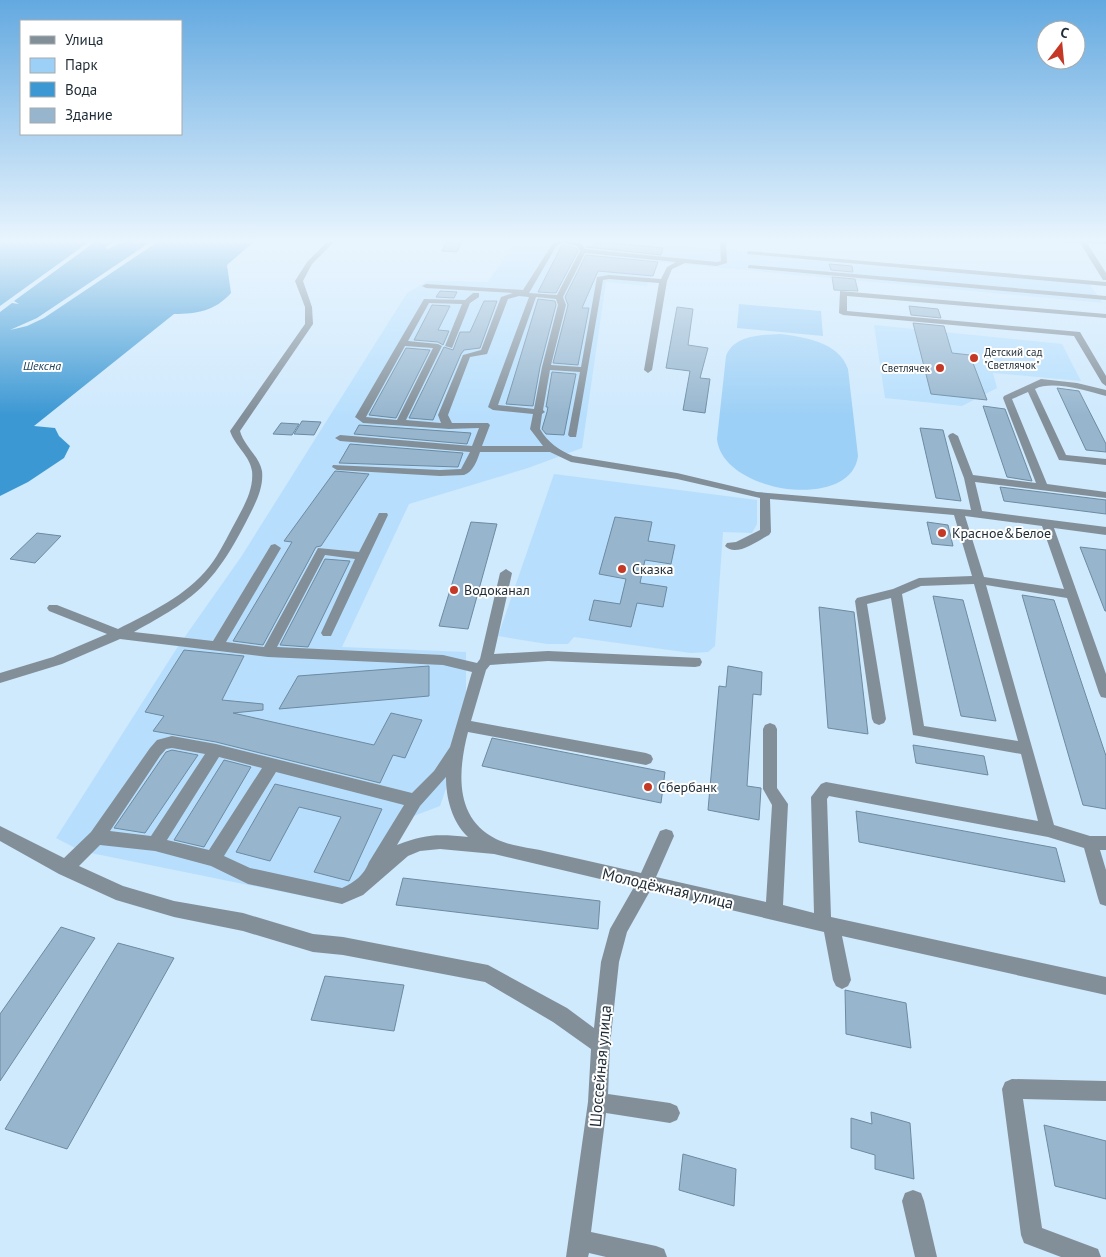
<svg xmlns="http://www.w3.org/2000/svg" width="1106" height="1257" font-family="'PT Sans',sans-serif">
  <rect width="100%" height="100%" fill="#cfe9fd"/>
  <g fill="#b7dffd">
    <path d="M517,239H596L1086,280L1103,303L657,262L647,286L606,282L582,448L528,468L409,504L342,647L466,652V730L440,806L411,817L371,875L342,896L343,904L81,851L56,838L177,648L241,557L407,293L428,281L488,282Z"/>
    <path d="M874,325L1062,344L1081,381L993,373L997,388L962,406L885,398Z"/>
    <path d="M554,474L757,500V524L752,533L723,532L715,646L708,652L691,653L574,637L568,644H547L498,636Z"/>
  </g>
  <g fill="#9dd0f6">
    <path d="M739,304L821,311L823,336L737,328Z"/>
    <path d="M780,334C804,337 839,342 848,369L858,456C851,512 722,493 717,439L726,356C734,335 760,335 780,334Z"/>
  </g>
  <g fill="#3c98d3">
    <path d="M0,239H93L0,306Z"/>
    <path d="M99,239H117L105,248L108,249L128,239H155L37,318L10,330L27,326L44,318L162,239H257L227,265L231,293C215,311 197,314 174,314L34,426L55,428L59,436L70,446L64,458L28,482L0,496V312L12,303L19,304L14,301Z"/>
  </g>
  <g fill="#97b6ce" stroke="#6c8aa0">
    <path d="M448,239H463L457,252L442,251Z"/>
    <path d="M596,241L663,248L661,255L586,247H593Z"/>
    <path d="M562,245L576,248L578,251L556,293L538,292Z"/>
    <path d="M586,255L658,262L653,276L598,271L582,308H589L578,365L553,363L568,305L565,297Z"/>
    <path d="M829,264L852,266L853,272L831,270Z"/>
    <path d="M832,277L855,279L858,291L834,290Z"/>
    <path d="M440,291L457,292L454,298L436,297Z"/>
    <path d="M538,299L555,301L556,305L540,367L533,406L506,404Z"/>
    <path d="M484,301H497L480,348L464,350L461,354L433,420L409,418L444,347L453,350L460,332H470Z"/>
    <path d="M432,305L450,306L438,330L449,331L443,345L438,342L414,340Z"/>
    <path d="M909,306L938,309L941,318L911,315Z"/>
    <path d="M677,307L693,309L688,345L708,348L700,378L710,379L705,413L683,410L690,371L666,368Z"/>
    <path d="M913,323L944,326L952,353L970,355L987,400L931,394Z"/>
    <path d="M406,348L430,350L396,418L369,415Z"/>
    <path d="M552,372L576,374L564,435L546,434L542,429L547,412L548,407H546Z"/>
    <path d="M1057,388L1079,391L1106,444V452L1086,450Z"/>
    <path d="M983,406L1005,409L1032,481L1007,477Z"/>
    <path d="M302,421L321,422L314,435L294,434Z"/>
    <path d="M281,423L299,424L292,435L273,434Z"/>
    <path d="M359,425L471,433L467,444L354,434Z"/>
    <path d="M920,428L943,430L961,501L936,498Z"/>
    <path d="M350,444L463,453L458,467L339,463Z"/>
    <path d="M335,471L369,474L321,546L316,547L263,645L233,641L292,542L284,541Z"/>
    <path d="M1000,487L1106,500V514L1004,501Z"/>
    <path d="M615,517L652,522L648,541L675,545L671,564L645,560L640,583L667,587L663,607L637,603L631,627L589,620L594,600L620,604L626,579L599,574Z"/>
    <path d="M471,522L497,524L468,629L439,626Z"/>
    <path d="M927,522L948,525L953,546L932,544Z"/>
    <path d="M37,533L61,536L35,563L10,559Z"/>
    <path d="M1080,547L1106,550V611H1105Z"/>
    <path d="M325,559L350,561L308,647L280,645Z"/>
    <path d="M1022,595L1054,600L1106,756V809L1083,805Z"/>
    <path d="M933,596L963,600L996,721L961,716Z"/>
    <path d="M819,607L854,612L868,734L828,728Z"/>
    <path d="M184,650L244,656L222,700L263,704V710L233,713L374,745L391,713L422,720L405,758L393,755L380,783L216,742L153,731L164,716L145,712Z"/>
    <path d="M429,666V696L279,709L298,676Z"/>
    <path d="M728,666L762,672L761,695L753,694L747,786L761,788L759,820L708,810L719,686L726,687Z"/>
    <path d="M492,738L665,772L661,803L482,766Z"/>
    <path d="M913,745L984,756L988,775L916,763Z"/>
    <path d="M172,750L198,755L145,833L114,828L166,752Z"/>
    <path d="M224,760L251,767L204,847L174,840Z"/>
    <path d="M275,784L382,809L349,881L314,872L341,817L299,807L270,861L236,852Z"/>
    <path d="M856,811L1056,848L1065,882L859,842Z"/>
    <path d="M403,878L600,901L598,929L396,905Z"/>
    <path d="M61,927L95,938L0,1081V1014Z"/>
    <path d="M118,943L174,958L67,1149L5,1129Z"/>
    <path d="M325,976L404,985L394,1031L311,1020Z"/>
    <path d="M845,990L906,1003L911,1048L846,1034Z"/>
    <path d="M871,1112L910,1123L914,1179L875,1169V1155L851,1148V1118L872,1124Z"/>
    <path d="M1044,1125L1106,1141V1199L1055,1186Z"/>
    <path d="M683,1154L736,1169L734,1206L679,1190Z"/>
  </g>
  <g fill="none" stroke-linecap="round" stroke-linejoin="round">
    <g fill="#828f99" fill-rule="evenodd">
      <path d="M330,239H337L312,264L303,281L312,307L313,324L240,431C244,446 259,456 262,471C264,489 254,506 246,522C213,585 196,598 134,632L213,641L271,545L275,544L281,548L226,642L264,647L318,548L359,552L379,513H387L388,515L331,636H323L321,633L355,559L325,555L277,647L443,655L477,663L480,659L500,573L506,569L512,573L494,654L548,651L700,658L702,662L700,666L695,667L548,661L490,665L486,670L471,721L646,753L651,755L653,759L651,763L646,765L468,732C458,771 454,818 496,839C510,846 530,848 544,851C577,858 609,866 641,873L660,831L666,829L672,831L674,836L656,877L766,902L772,805L763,789V729L765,725L770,723L775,725L777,729V788L788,804L783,905L814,913L811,797L821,784L826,782L1038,821L1021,754L913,735L891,598L867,604L886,719L884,723L879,725L874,723L872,719L855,601L857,598L893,589L919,578L972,576L954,515L770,499L771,532L769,535C758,540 736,558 725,546L727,543L736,542L760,530V498L677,479L571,462L550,452H480C477,461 473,472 464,475L440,476L337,470L332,467L333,465L440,470L461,469L470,452L340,441L335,438L340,435L472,446L479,428L449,429L363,423L355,417L424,299L465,300L473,293H479V297L470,303L452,348L445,346L462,304L429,303L408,341L438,344L442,346L406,420L441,423L438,415L463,355L481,350L501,297L513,293L426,288L422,286L426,284L523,290L553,243L563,239L581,243L585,249L717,262L721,261L720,239H726L727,263L717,266L685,263L672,269L667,281L652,370L648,373L644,370L659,283L609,279L603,280L576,437H570L568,435L580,372L550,370L543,410L545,412L542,414L540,429C548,443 559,450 573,456L677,473L757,492L971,510L964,478L948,436L950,434L953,433L958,436L973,475L1036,483L1003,398L1004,396L1041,379L1077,383L1106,390V396C1087,391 1052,380 1035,389L1066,455L1106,459V465L1059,460L1028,392L1012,399L1047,484L1106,492V498L975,482L982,511L1106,527V535L1054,528L1106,674V698L1101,697L1099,693L1067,598L986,585L1054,825L1090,836H1106V850H1100L1106,870V906L1100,904L1098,898L1084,848L1048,837L829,796L827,799L831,917L1106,977V995L842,936L851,980L848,986L842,989L836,986L833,980L824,932L650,891L627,932L619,962L610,1045L608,1094L670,1103L677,1106L680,1113L677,1120L670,1123L606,1113L591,1232L656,1246L664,1249L667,1257H606L589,1253L588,1257H566L588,1102L591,1049L553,1022L485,982L343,955L313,952L243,931L174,917L116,900L59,874L0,841V826L64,858L91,832L150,748L157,740L172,736L216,744L412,793L434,771L450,747L472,672L443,665L268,657L120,639L62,664L0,683V673L53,657L107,634L49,611L47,608L49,605H57L118,629C151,612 186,596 209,567C220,553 227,537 236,521C244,506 254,489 252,471C250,456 235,446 230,431L305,324V307L295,281L307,262ZM564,243L577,246L580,251L557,295L529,293L557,245ZM585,253L676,262L667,267L661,279L609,275L597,277L581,367L551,365L566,305L563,297ZM519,296L529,297L488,407L493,410L533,414L530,429L543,446H482L490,425L488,423H452L448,415L470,357L487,354L508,299ZM536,297L556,299L558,305L542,367L534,409L498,405ZM405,346L433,348L397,420L366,417ZM965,516L1042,526L1064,589L984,577ZM974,584L1018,741L924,726L902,594L921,586ZM172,748L205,754L151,836L110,831L160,756L166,749ZM219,757L262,768L209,850L167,840ZM276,772L404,805L369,862C364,875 355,882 342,888L250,868L224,856ZM446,777C446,798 452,822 468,837C438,834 425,834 397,845L420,806ZM100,845L155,851L211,866L248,884L342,904L363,895L408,856L420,851L440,849L494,854L634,887L610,929L601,962L594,1028L567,1008L488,965L343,937L313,934L243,913L174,901L123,886L79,866Z"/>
      <path d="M1048,239L1106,240V244L1087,243L1106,273V280H1103L1080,243L1051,241Z"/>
      <path d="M749,251L1106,282V286L747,254V252Z"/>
      <path d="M750,265L1106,296V300L748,268V266Z"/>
      <path d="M840,291L1106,314V318L847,296V311L1080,332L1106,376V386L1102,383L1074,336L843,315L839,313Z"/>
      <path d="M1012,1079L1106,1081V1101L1023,1099L1042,1228L1098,1249L1101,1257H1061L1024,1243L1021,1235L1002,1089L1005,1082Z"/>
      <path d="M913,1190L921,1193L924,1201L937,1257H915L902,1201L905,1193Z"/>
    </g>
  </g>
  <linearGradient id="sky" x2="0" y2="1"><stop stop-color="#63a9e0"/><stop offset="0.58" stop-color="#e9f5fe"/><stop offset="1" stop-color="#e9f5fe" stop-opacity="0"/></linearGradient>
  <rect width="1106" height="415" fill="url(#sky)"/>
  <g fill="#c43825" stroke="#fff" stroke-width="2">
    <circle cx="974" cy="358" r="5"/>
    <circle cx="940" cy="368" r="5"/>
    <circle cx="942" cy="533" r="5"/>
    <circle cx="622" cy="569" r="5"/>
    <circle cx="454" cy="590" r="5"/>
    <circle cx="648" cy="787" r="5"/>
  </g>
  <g text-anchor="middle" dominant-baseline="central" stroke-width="4" stroke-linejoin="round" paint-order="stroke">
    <g font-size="11" fill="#1f2c35" stroke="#fff" text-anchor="start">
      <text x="984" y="352">Детский сад<tspan x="984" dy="13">"Светлячок"</tspan></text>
      <text x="930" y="368" text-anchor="end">Светлячек</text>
    </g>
    <g font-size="12" font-style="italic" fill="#224761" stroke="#fff">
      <text x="42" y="365">Шексна</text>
    </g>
    <g font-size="14" fill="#1f2c35" stroke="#fff" text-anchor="start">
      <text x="952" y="533">Красное&amp;Белое</text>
      <text x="632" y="569">Сказка</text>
      <text x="464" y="590">Водоканал</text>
      <text x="658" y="787">Сбербанк</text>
    </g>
    <g font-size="16" fill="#1f2c35" stroke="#fff">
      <text transform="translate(668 888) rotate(13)">Молодёжная улица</text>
      <text transform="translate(600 1066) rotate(-85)">Шоссейная улица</text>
    </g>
  </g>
  <rect x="20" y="20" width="162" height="115" fill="#ffffff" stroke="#a5abae"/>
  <rect x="30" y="36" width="25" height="8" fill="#828f99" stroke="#a5abae"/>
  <text x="65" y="45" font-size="15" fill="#1f2c35">Улица</text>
  <rect x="30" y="58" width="25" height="15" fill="#9dd0f6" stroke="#a5abae"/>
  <text x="65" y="70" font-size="15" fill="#1f2c35">Парк</text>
  <rect x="30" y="82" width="25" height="15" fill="#3c98d3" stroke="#a5abae"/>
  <text x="65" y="95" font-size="15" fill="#1f2c35">Вода</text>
  <rect x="30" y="108" width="25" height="15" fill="#97b6ce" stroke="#a5abae"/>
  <text x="65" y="120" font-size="15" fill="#1f2c35">Здание</text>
  <g transform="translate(1061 45) rotate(16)"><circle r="24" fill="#ffffff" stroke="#a5abae"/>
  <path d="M0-4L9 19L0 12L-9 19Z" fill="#c43825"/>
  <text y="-8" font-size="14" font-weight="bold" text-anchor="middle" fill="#1f2c35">С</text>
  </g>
</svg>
